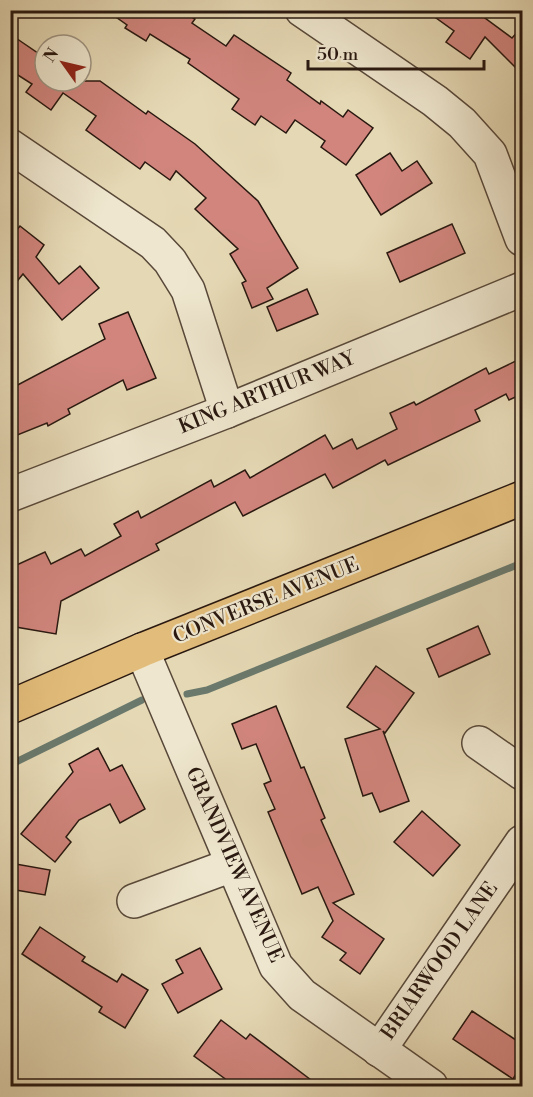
<svg xmlns="http://www.w3.org/2000/svg" width="533" height="1097" font-family="'Libre Bodoni',serif">
  <rect width="100%" height="100%" fill="#e5d8b4"/>
  <filter id="stains"><feTurbulence type="fractalNoise" baseFrequency=".00333" numOctaves="4"/><feColorMatrix values="0 0 0 0 .2 0 0 0 0 .09 0 0 0 0 .02 0 0 0 .5 -.17"/></filter>
  <radialGradient id="worn" r=".72"><stop offset=".6" stop-color="#630" stop-opacity="0"/><stop offset="1" stop-color="#630" stop-opacity=".3"/></radialGradient>
  <g fill="none" stroke-linecap="round" stroke-linejoin="round">
    <g stroke="#6a796c" stroke-width="7">
      <path d="M187,694L207,690L522,563"/>
      <path d="M10,765L142,700"/>
    </g>
  </g>
  <g fill="#d1857d" stroke="#291810" stroke-width="1.5">
    <path d="M106,10H181L195,19L192,23L226,46L234,35L291,73L287,80L320,104L321,101L343,117L348,110L373,128L346,165L321,147L325,141L295,120L286,133L261,116L255,125L232,109L239,99L188,63L190,59L150,34L146,41L125,28L127,25Z"/>
    <path d="M425,10H474L512,38L522,27V74L485,37L470,59L446,42L454,31Z"/>
    <path d="M10,34L45,58V81H100L146,114L148,111L195,144L258,201L298,268L267,288L273,299L252,308L242,283L246,281L230,254L238,249L195,209L206,198L176,171L170,180L145,162L140,169L86,130L96,116L63,93L51,110L26,92L32,84L10,70Z"/>
    <path d="M390,153L402,171L417,161L432,183L381,215L356,175Z"/>
    <path d="M452,224L465,253L400,282L387,253Z"/>
    <path d="M20,226L44,245L36,257L59,284L80,266L99,288L62,320L23,274L10,290V238Z"/>
    <path d="M307,289L318,314L277,331L267,307Z"/>
    <path d="M128,312L156,378L127,390L123,380L68,409L70,414L48,426L47,423L10,438V389L105,339L99,324Z"/>
    <path d="M522,358V394L509,400L506,394L475,410L480,421L388,465L385,460L333,488L325,474L243,516L235,502L156,544L159,550L61,601L56,634L10,626V568L45,552L51,564L81,549L85,556L121,536L114,524L138,511L141,518L211,480L214,487L245,470L250,478L325,435L333,449L352,439L357,449L397,429L390,413L414,402L416,405L486,368L489,374Z"/>
    <path d="M478,626L490,654L439,677L427,649Z"/>
    <path d="M376,666L414,693L385,733L383,731L409,801L380,812L372,793L363,796L345,739L380,729L347,707Z"/>
    <path d="M276,706L301,768L304,767L325,818L321,820L354,894L333,903L384,939L360,974L340,960L346,953L322,937L333,921L318,887L302,894L268,812L275,809L264,784L271,781L256,744L242,749L232,724Z"/>
    <path d="M98,748L110,771L122,765L145,809L120,823L110,804L79,820L66,837L71,842L55,862L21,834L73,772L69,764Z"/>
    <path d="M422,811L460,845L433,876L394,842Z"/>
    <path d="M10,863L50,870L45,895L10,889Z"/>
    <path d="M40,927L85,957L82,961L117,982L122,974L148,990L125,1028L99,1012L102,1007L22,954Z"/>
    <path d="M200,948L222,989L178,1013L162,984L183,973L176,960Z"/>
    <path d="M472,1011L522,1044V1064L513,1079L453,1039Z"/>
    <path d="M221,1020L246,1039L250,1034L319,1086H235L194,1056Z"/>
  </g>
  <g fill="none" stroke-linecap="round" stroke-linejoin="round">
    <g stroke="#584839" stroke-width="36">
      <g id="minor">
        <path d="M302,10L435,101L462,123L490,154L522,239"/>
        <path d="M10,146L153,243L170,261L188,290L227,411"/>
        <path d="M10,495L227,411L522,289"/>
        <path d="M142,650L276,966L302,995L431,1086"/>
        <path d="M479,743L522,773"/>
        <path d="M134,901L232,865"/>
        <path d="M379,1050L522,842"/>
      </g>
    </g>
    <g stroke="#291810" stroke-width="36">
      <path id="major" d="M10,707L142,650L522,498"/>
    </g>
    <use href="#minor" stroke="#eee6ce" stroke-width="33"/>
    <use href="#major" stroke="#e2bc7a" stroke-width="33"/>
  </g>
  <g text-anchor="middle" dominant-baseline="central" stroke-width="4.5" stroke-linejoin="round" paint-order="stroke">
    <g font-size="20" fill="#291810" stroke="#eee6ce">
      <text transform="translate(267 393) rotate(-22)">KING ARTHUR WAY</text>
      <text transform="translate(266 601) rotate(-22)">CONVERSE AVENUE</text>
      <text transform="translate(234 865) rotate(66)">GRANDVIEW AVENUE</text>
      <text transform="translate(440 961) rotate(-55)">BRIARWOOD LANE</text>
    </g>
  </g>
  <rect width="533" height="1097" fill="none" stroke="#e5d8b4" stroke-width="36"/>
  <rect x="12" y="12" width="509" height="1073" fill="none" stroke="#291810" stroke-width="3"/>
  <rect x="18" y="18" width="497" height="1061" fill="none" stroke="#291810" stroke-width="1.5"/>
  <g transform="translate(63 63) rotate(304)"><circle r="28" fill="#eee6ce" stroke="#9f9482" stroke-width="1.5"/>
  <path d="M0-4.5L10 22L0 15L-10 22Z" fill="#8f2418"/>
  <text y="-9" font-size="16" font-weight="bold" text-anchor="middle" fill="#291810">N</text>
  </g>
  <path d="M308 60v9h176v-9" fill="none" stroke="#291810" stroke-width="3"/>
  <text x="317" y="60" font-size="18" fill="#291810" stroke="#eee6ce" stroke-width="4.5" paint-order="stroke">50 m</text>
  <rect width="100%" height="100%" filter="url(#stains)"/>
  <rect width="100%" height="100%" fill="url(#worn)"/>
</svg>
